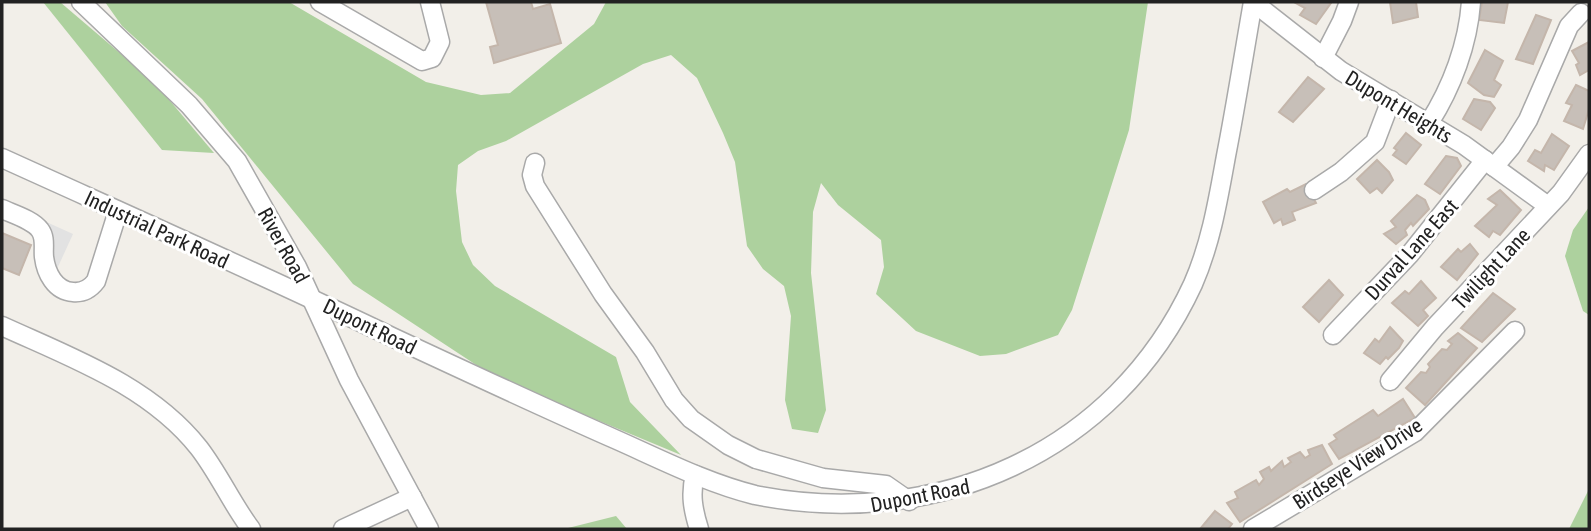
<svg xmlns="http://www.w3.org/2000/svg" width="1591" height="531" font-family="'Asap Condensed',sans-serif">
  <rect width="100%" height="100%" fill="#f2efe9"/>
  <g fill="#add19e">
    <path d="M43,2H60L155,83L214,153L162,150Z"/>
    <path d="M105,2H289L426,82L481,95L510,93L594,24L606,2H1148L1129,130L1072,310L1058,335L1006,354L980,356L916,331L876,294L884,267L881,240L838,205L821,183L813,212L811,273L826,410L818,433L792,429L785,400L791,316L784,286L763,269L747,246L735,162L723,133L697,78L671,55L643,64L506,141L478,151L458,165L456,191L462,242L473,265L495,286L616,357L630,402L681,455L496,378L353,284L202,99L122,26Z"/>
    <path d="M1589,207V315L1583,311L1565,256L1573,230Z"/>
    <path d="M1589,489V529H1569Z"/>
    <path d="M616,516L627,529H564Z"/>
  </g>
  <path fill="#e2e2e2" d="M42,220L73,234L57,269V268Z"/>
  <g fill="#c7bfb8" stroke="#c4b6ab" stroke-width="2">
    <path d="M486,2H531L533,9L550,4L561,43L494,63L490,47L498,45Z"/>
    <path d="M1294,2H1328L1331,3L1316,24L1300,15L1305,8Z"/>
    <path d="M1390,2H1416L1418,17L1393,23Z"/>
    <path d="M1482,2H1508L1504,23L1479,20Z"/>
    <path d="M1536,15L1551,20L1533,64L1516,59Z"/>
    <path d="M1589,42V70L1580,75L1576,65L1579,63L1572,51Z"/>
    <path d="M1485,50L1503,61L1494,80L1501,85L1494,97L1484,95L1468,83Z"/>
    <path d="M1308,77L1324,89L1293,122L1279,112Z"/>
    <path d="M1576,85L1589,91V109L1583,129L1564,121L1572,105L1566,103Z"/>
    <path d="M1474,99L1490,102L1495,108L1481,130L1463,119Z"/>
    <path d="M1406,133L1421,145L1406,164L1393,155L1397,150L1394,148Z"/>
    <path d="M1552,134L1569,146L1554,170L1545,165L1544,171L1528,161L1535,150L1541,153Z"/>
    <path d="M1446,156L1457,158L1461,166L1440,194L1425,184Z"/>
    <path d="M1377,160L1389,172L1393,180L1382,193L1377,188L1370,193L1357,179Z"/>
    <path d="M1306,184L1316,203L1292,212L1295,220L1283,225L1281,219L1274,223L1263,202L1287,189L1290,192Z"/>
    <path d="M1500,190L1521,210L1500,235L1493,231L1489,237L1475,226L1497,205L1488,199Z"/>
    <path d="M1417,195L1425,200L1429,209L1413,226L1411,223L1405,230L1407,235L1396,244L1384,234L1396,227L1391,221Z"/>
    <path d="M2,233L31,245L19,275L2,268Z"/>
    <path d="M1470,244L1478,254L1457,280L1441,267L1458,249L1461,252Z"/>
    <path d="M1329,280L1343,295L1319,322L1303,307Z"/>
    <path d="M1421,281L1436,298L1423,310L1428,316L1418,326L1392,303L1405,291L1409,294Z"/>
    <path d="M1493,293L1515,309L1482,342L1461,328Z"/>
    <path d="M1390,327L1403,341L1399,348L1388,359L1386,357L1380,364L1364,353L1375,339L1379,342Z"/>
    <path d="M1458,333L1477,348L1425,405L1406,388L1421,372L1426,373L1430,367L1428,364L1442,349L1447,350L1452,344L1448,341Z"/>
    <path d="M1403,399L1415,418L1339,459L1329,444L1337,439L1334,435L1373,410L1378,416Z"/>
    <path d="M1322,445L1332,464L1240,522L1227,503L1238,498L1235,492L1256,480L1259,485L1264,479L1260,472L1269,467L1271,471L1282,461L1284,467L1291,462L1288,458L1300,452L1305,458L1310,455L1308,450Z"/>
    <path d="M1215,511L1232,524L1228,529H1200Z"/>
  </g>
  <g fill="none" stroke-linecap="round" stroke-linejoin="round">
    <g stroke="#a9a9a9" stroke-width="21">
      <g id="minor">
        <path d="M81,2L189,105L237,161L297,267L349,380L429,529"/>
        <path d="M320,2L422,61L432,58L440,42L430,2"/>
        <path d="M1253,2L1341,71L1464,145L1548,206"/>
        <path d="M1323,58L1342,21L1349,2"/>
        <path d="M1429,123C1452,87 1468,44 1471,2"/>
        <path d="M2,158C132,217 263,275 392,337C467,372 542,407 617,440C662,460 707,483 755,495C936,531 1115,453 1193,284C1211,243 1218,200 1226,156C1236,105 1244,53 1253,2"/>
        <path d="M535,163L532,175L535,186L603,294L645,352L674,400L691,419L728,445L756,459L823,478L886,485L909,501"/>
        <path d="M1494,167L1511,147L1528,120L1569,26L1581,13"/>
        <path d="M1314,190L1341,172L1375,142L1391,100"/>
        <path d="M2,209C13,214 33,220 40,230C46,238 43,248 44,257C46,273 55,291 73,292C83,293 90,289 96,281L118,211"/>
        <path d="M2,326C72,358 150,386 199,448C219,474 232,504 251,529"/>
        <path d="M1333,335L1410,254L1485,160"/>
        <path d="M1390,381L1435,327L1561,193L1589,154"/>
        <path d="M695,475C690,494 693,510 699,529"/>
        <path d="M343,529L412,497"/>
        <path d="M1253,529L1415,432L1515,331"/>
      </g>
    </g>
    <use href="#minor" stroke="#fff" stroke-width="18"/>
  </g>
  <g text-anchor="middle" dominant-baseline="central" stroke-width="6" stroke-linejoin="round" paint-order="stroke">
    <g font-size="21" fill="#222" stroke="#fff">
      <text transform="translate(1399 106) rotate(31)">Dupont Heights</text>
      <text transform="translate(157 229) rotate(25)">Industrial Park Road</text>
      <text transform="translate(284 245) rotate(61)">River Road</text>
      <text transform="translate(1411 249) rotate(-48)">Durval Lane East</text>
      <text transform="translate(1491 268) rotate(-47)">Twilight Lane</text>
      <text transform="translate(370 326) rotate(26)">Dupont Road</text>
      <text transform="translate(1357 463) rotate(-33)">Birdseye View Drive</text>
      <text transform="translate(920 495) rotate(-11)">Dupont Road</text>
    </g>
  </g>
  <rect width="1591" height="531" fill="none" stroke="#222222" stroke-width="7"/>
</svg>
